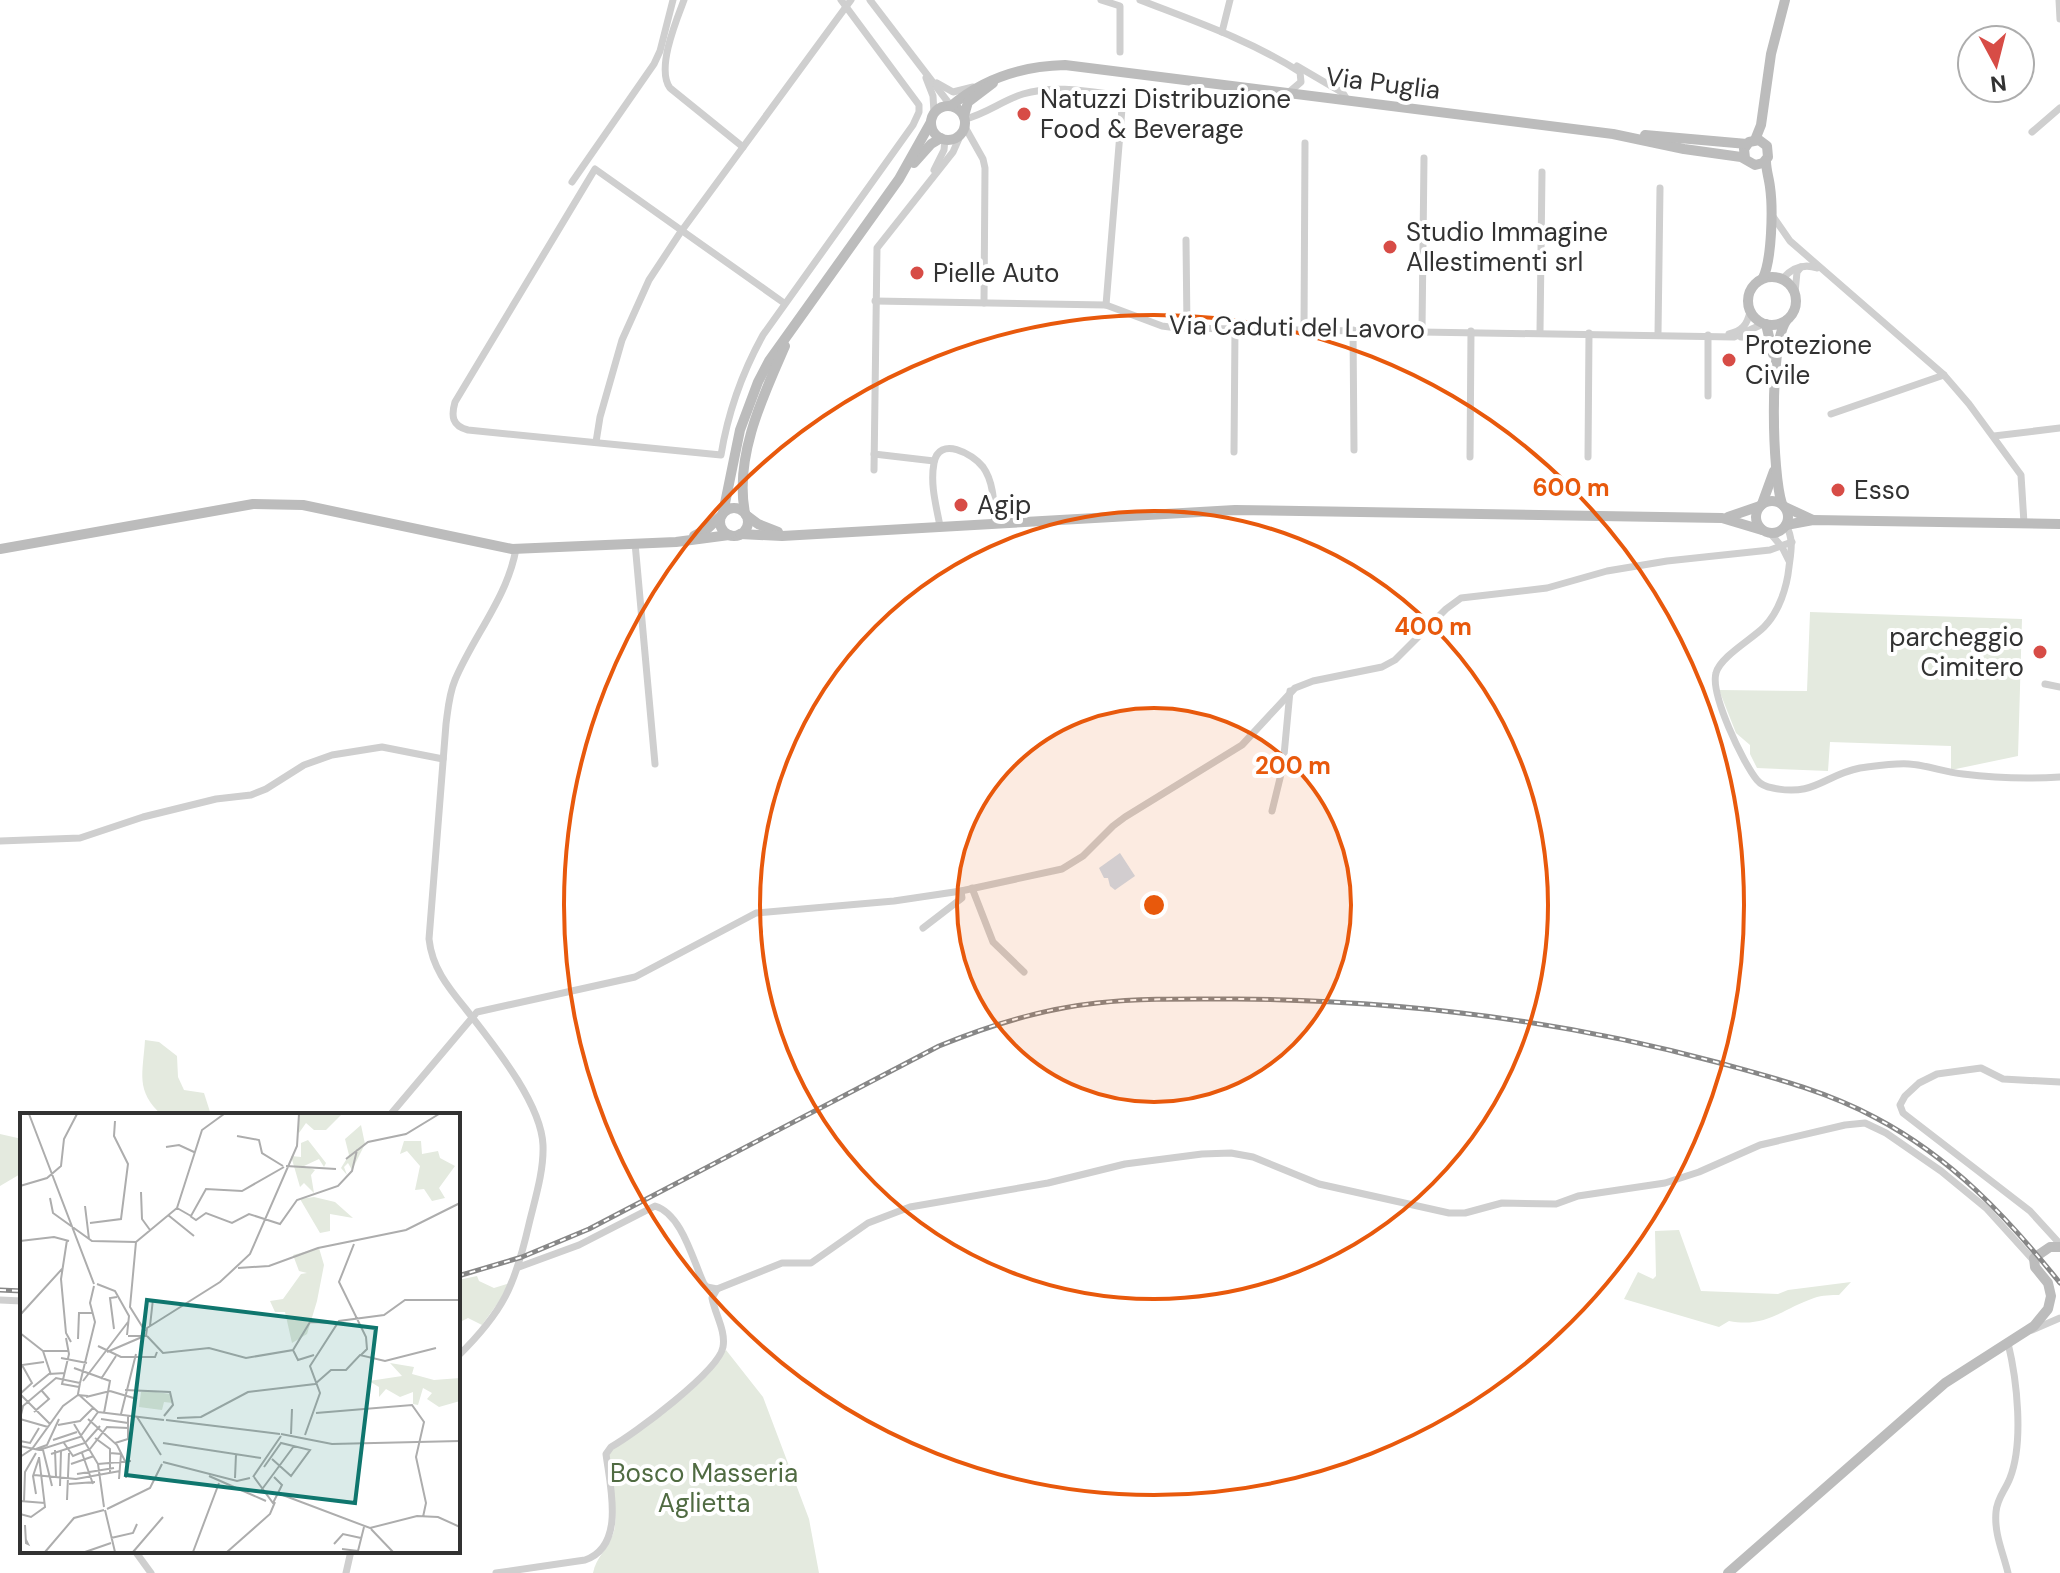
<svg xmlns="http://www.w3.org/2000/svg" width="2060" height="1573" font-family="'DM Sans',sans-serif">
  <rect width="100%" height="100%" fill="#fff"/>
  <g fill="#e4eadf">
    <path d="M1810,612L2022,619L2018,756L1951,770V746L1830,742L1828,771L1757,768L1750,754V745L1736,733L1719,690L1807,691Z"/>
    <path d="M145,1040L159,1042L177,1056L178,1077L184,1090L204,1093L211,1115H162C135,1091 143,1073 145,1040Z"/>
    <path d="M0,1134L22,1139V1173L0,1186Z"/>
    <path d="M1679,1230L1701,1291L1778,1294L1788,1290L1851,1282L1839,1295C1832,1295 1822,1295 1814,1298C1782,1309 1767,1328 1729,1321L1719,1327L1624,1299L1638,1272L1653,1279L1656,1276L1655,1231Z"/>
    <path d="M477,1276L479,1281L494,1288L513,1282L482,1325L468,1318L458,1323V1280Z"/>
    <path d="M726,1350L763,1397L809,1519L819,1573H593C596,1557 608,1549 613,1534C620,1517 610,1472 608,1452L720,1359Z"/>
  </g>
  <path fill="#d0ddeb" d="M1120,853L1135,876L1115,890L1110,886L1108,878H1104L1099,868Z"/>
  <g fill="none" stroke-linecap="round" stroke-linejoin="round">
    <g stroke="#cfcfcf" stroke-width="7">
      <path d="M684,0C676,21 656,69 670,88L743,147"/>
      <path d="M870,0L951,106"/>
      <path d="M1101,0L1120,6V52"/>
      <path d="M1140,0C1194,21 1250,40 1300,72L1301,82L1288,93"/>
      <path d="M2059,0L2060,19"/>
      <path d="M1222,32L1230,0"/>
      <path d="M1297,66L1343,93L1348,101"/>
      <path d="M926,78L933,96L934,113"/>
      <path d="M937,83L953,92L973,87"/>
      <path d="M965,119C986,114 1003,100 1023,94C1056,84 1091,92 1123,96L1106,305"/>
      <path d="M965,127L983,159L985,168L984,303"/>
      <path d="M2032,132L2060,108"/>
      <path d="M934,170L944,150L945,139"/>
      <path d="M572,182L654,64L660,51L673,0"/>
      <path d="M1772,215L1790,241L1944,375L1969,404L2021,475L2024,523"/>
      <path d="M1186,240L1187,328"/>
      <path d="M1782,279C1792,268 1803,263 1817,268"/>
      <path d="M1795,293L1797,272L1801,267"/>
      <path d="M875,301L1106,305L1162,326L1177,328L1734,337L1763,324"/>
      <path d="M784,303L595,169L455,402C451,416 452,426 468,430L721,455C728,412 742,373 763,335L913,125L919,112V105L841,0"/>
      <path d="M1304,329L1305,143"/>
      <path d="M1353,330L1354,450"/>
      <path d="M1422,330L1424,158"/>
      <path d="M1540,332L1542,172"/>
      <path d="M1658,334L1660,188"/>
      <path d="M1729,334C1742,331 1747,325 1750,312"/>
      <path d="M1741,337L1758,338L1769,346"/>
      <path d="M1708,396V335"/>
      <path d="M1831,414L1944,375"/>
      <path d="M1994,436L2060,428"/>
      <path d="M596,442L600,417L622,340L649,280L680,233L851,0"/>
      <path d="M1234,452L1235,329"/>
      <path d="M874,454L934,461"/>
      <path d="M1470,457L1471,331"/>
      <path d="M1588,457L1589,333"/>
      <path d="M874,470L877,248L953,152L961,134"/>
      <path d="M1786,525C1794,540 1791,551 1789,567C1787,587 1779,612 1764,627C1752,639 1720,657 1716,673C1710,694 1743,763 1757,780C1761,785 1767,787 1773,788C1815,797 1824,775 1860,768C1876,766 1893,763 1909,764C1927,765 1944,772 1963,774C1995,778 2027,779 2060,777"/>
      <path d="M940,526C936,505 930,484 934,463C939,435 973,454 983,467C994,482 994,505 995,522"/>
      <path d="M1770,533L1782,547L1789,561"/>
      <path d="M635,543L655,764"/>
      <path d="M2045,684L2060,687"/>
      <path d="M1272,811L1283,766L1290,691"/>
      <path d="M0,841L80,838L143,817L216,799L251,795L266,789L304,765L332,755L382,747L443,759"/>
      <path d="M972,888L993,942L1024,972"/>
      <path d="M923,928L962,898L961,891"/>
      <path d="M390,1115L477,1012L635,977L756,913L894,901L961,891L1062,869L1083,856L1113,826L1125,817L1242,745L1295,688L1313,681L1382,667L1395,660L1446,609L1461,598L1547,588L1607,571L1667,561L1770,550L1792,542"/>
      <path d="M2060,1244L2030,1211L1903,1113L1900,1105L1905,1096L1919,1083L1937,1074L1981,1068L2003,1079L2060,1082"/>
      <path d="M519,1267L579,1245L655,1206C682,1214 693,1261 704,1284L707,1287L717,1289"/>
      <path d="M0,1300L22,1301"/>
      <path d="M2032,1330L2060,1318"/>
      <path d="M2008,1343C2017,1380 2024,1442 2010,1478C2005,1491 1997,1498 1996,1512C1994,1534 2003,1552 2008,1573"/>
      <path d="M458,1356C504,1311 515,1285 529,1224C535,1199 544,1171 543,1145C541,1102 492,1043 465,1008C447,986 432,967 429,939L446,724C448,709 449,694 455,680C474,635 507,598 516,549"/>
      <path d="M135,1551L151,1573"/>
      <path d="M346,1573L351,1551"/>
      <path d="M496,1573L585,1560C626,1546 610,1486 606,1454L611,1447C633,1435 719,1371 723,1347C726,1331 715,1314 712,1298L717,1289L782,1263H811L868,1223L910,1207L1048,1183L1125,1164L1202,1154L1231,1153L1253,1157L1319,1184L1449,1213H1465L1502,1203L1556,1204L1578,1196L1665,1183L1699,1172L1760,1145L1845,1125L1865,1123L1886,1133L1941,1171L1986,1208L2034,1261"/>
    </g>
    <g stroke="#bcbcbc" stroke-width="10">
      <circle cx="948" cy="123" r="17"/>
      <path d="M951,106C984,78 1021,66 1065,65L1613,134L1684,149L1741,157L1755,165L1763,163L1768,157L1767,146L1759,140L1749,142L1744,149L1745,158"/>
      <path d="M964,116L968,102L993,83"/>
      <path d="M1645,135L1747,144"/>
      <path d="M1755,140L1761,125L1771,54L1785,0"/>
      <path d="M914,163L931,144L941,138"/>
      <circle cx="1772" cy="301" r="24"/>
      <path d="M1763,278C1772,259 1773,208 1770,187C1769,178 1766,170 1766,161"/>
      <path d="M1766,324L1773,354"/>
      <circle cx="1772" cy="517" r="16"/>
      <path d="M1762,504L1774,471"/>
      <path d="M1782,504C1772,473 1769,347 1786,321"/>
      <path d="M1785,507L1813,520"/>
      <circle cx="734" cy="522" r="14"/>
      <path d="M723,513L740,430L758,382L769,361L899,179L931,122"/>
      <path d="M745,513C734,457 763,396 785,346"/>
      <path d="M746,515L758,524L778,532"/>
      <path d="M1728,517L1760,506"/>
      <path d="M1786,525L1813,520L2060,524"/>
      <path d="M740,534L782,536L1235,510L1722,518L1762,530"/>
      <path d="M694,536L707,529L721,516"/>
      <path d="M0,549L253,504L303,505L512,549L676,542L729,535"/>
      <path d="M1728,1573L1945,1383L2034,1326L2048,1309L2051,1296L2048,1283L2035,1267L2034,1258L2050,1247H2060"/>
    </g>
    <g stroke="#878787" stroke-width="5">
      <g id="rail">
        <path d="M458,1276L522,1257L589,1229L939,1046C990,1025 1041,1009 1097,1003C1143,998 1190,999 1236,999C1398,1000 1560,1020 1716,1062C1771,1077 1826,1091 1876,1118C1952,1158 2007,1217 2060,1283"/>
        <path d="M0,1290L22,1291"/>
      </g>
    </g>
    <use href="#rail" stroke="#fff" stroke-width="2" stroke-dasharray="6" stroke-linecap="butt"/>
  </g>
  <circle cx="1154" cy="905" r="197" fill="#e8590c" fill-opacity=".12"/>
  <g fill="none" stroke="#e8590c" stroke-width="4">
    <circle cx="1154" cy="905" r="197"/>
    <circle cx="1154" cy="905" r="394"/>
    <circle cx="1154" cy="905" r="590"/>
  </g>
  <g fill="#d74c46" stroke="#fff" stroke-width="3">
    <circle cx="1024" cy="114" r="8"/>
    <circle cx="1390" cy="247" r="8"/>
    <circle cx="917" cy="273" r="8"/>
    <circle cx="1729" cy="360" r="8"/>
    <circle cx="1838" cy="490" r="8"/>
    <circle cx="961" cy="505" r="8"/>
    <circle cx="2040" cy="652" r="8"/>
  </g>
  <g text-anchor="middle" dominant-baseline="central" stroke-width="8" stroke-linejoin="round" paint-order="stroke">
    <g font-size="26" fill="#323232" stroke="#fff">
      <text transform="translate(1383 83) rotate(7)">Via Puglia</text>
      <text transform="translate(1297 327) rotate(1)">Via Caduti del Lavoro</text>
    </g>
    <g font-size="26" fill="#323232" stroke="#fff" text-anchor="start">
      <text x="1040" y="99">Natuzzi Distribuzione<tspan x="1040" dy="30">Food &amp; Beverage</tspan></text>
      <text x="1406" y="232">Studio Immagine<tspan x="1406" dy="30">Allestimenti srl</tspan></text>
      <text x="933" y="273">Pielle Auto</text>
      <text x="1745" y="345">Protezione<tspan x="1745" dy="30">Civile</tspan></text>
      <text x="1854" y="490">Esso</text>
      <text x="977" y="505">Agip</text>
      <text x="2024" y="637" text-anchor="end">parcheggio<tspan x="2024" dy="30">Cimitero</tspan></text>
    </g>
    <g font-size="26" fill="#506b42" stroke="#fff">
      <text x="704" y="1473">Bosco Masseria<tspan x="704" dy="30">Aglietta</tspan></text>
    </g>
  </g>
  <g transform="translate(20 1113)">
    <rect width="440" height="440" fill="#fff"/>
    <path d="M273,1L287,2L322,1L306,17H294L286,10L279,20V2ZM341,12L345,31L332,57L328,50L324,54L327,62L321,55L329,42L325,26ZM288,27L306,50L304,54L299,46L284,53L295,57L291,62L294,80L284,70L280,74L271,43L281,44V30ZM384,28H401L402,41L418,38L420,45L435,53L419,75L425,85L412,88L404,76L395,77L400,53L387,38L380,41ZM294,84L315,89L333,105L310,101V118L300,120L280,86ZM299,135L304,152L297,188L287,221L272,230L265,199H255L250,188L263,186L281,161L287,160L279,158L273,142ZM370,250L394,254L392,261L414,267L440,265V288L419,294L407,286L412,280L403,275L398,292L393,291V279L380,284L366,276L359,284V274L349,268L382,263ZM129,278L150,281L153,290L144,289L142,297L119,294L121,279Z" fill="#e4eadf"/>
    <path fill="none" stroke="#adadad" stroke-width="2" d="M9,1L74,171M217,23L239,27L242,40L263,53M146,34L159,32L174,39M326,46L348,29L386,21L419,1M266,53L316,56M0,73L27,65L41,53L44,26L57,1M121,79L122,106L130,117M30,85L33,100L72,128L116,129M65,93L69,126M157,95L171,103L186,76L222,78L264,54M148,102L174,123M170,103L176,107L186,100L212,110L229,101L260,111L277,87L318,73L332,58L337,37M70,110L101,106L108,51L94,23L95,8M47,127L41,166L46,220L51,229M0,128L34,124L49,128M334,131L319,169L346,224L347,236L341,242M218,155L249,153L298,135L386,117L440,90M77,171L95,178L109,203L107,222M0,202L42,156M130,213L133,186M94,216L90,185L97,184M125,218L110,194L116,129L157,95L182,17L204,1M0,220L23,238M108,223H126L127,215L200,169L230,141L277,33L279,1M127,223L143,240L189,235L226,245L273,237L290,209L318,210M46,225L49,241L42,271L59,274M58,226L59,200H73M78,233L101,244H135L137,239M273,237L278,247L294,242M23,238L31,262M23,238H49M87,239L122,224M41,245L67,250M54,255L90,268L84,300M81,266L96,243M63,268L108,209M60,270L75,209L70,190L74,173M60,270L58,281L78,299M13,274L29,261L45,260M105,277L150,279L153,292L144,303M90,278L117,286M0,281L12,270L2,252L24,249M0,281L30,311M66,284L90,278M14,299L29,286L22,278M78,299L144,307M296,300L392,292L404,309L396,344L406,390L403,404M101,301L116,241M117,304L141,342M157,305L181,304L228,279L295,271L311,257H326L340,242L365,248L416,235M0,306L28,314M0,306L3,293L36,265L60,270M68,306L97,332L107,352L106,365M81,306L108,310M146,307L260,321M54,311L78,351L84,394M38,312L60,308L73,295M261,321L312,331L440,328M271,321L272,296M285,322L300,280L290,253L319,208L364,202L385,187H440M75,325L90,336V360M33,327L57,319M0,328L10,330L19,315M44,330L53,343L70,336L87,314L108,315M95,330L108,326V303M143,330L241,345M0,333L19,337L60,324L78,299M22,333L32,373M16,336L27,332L39,306M35,337L36,364M62,340L73,371M90,340L101,341L99,366M31,341L65,330L80,313M0,344L12,336L43,293L58,282L68,283M143,349L217,368L230,365M51,351L74,343M78,351L111,348M244,354L261,330L290,337L271,363L252,346M57,361L94,355M14,362L56,366L100,358M189,363L246,388M233,364L261,323M234,364L253,390L262,372L254,364M215,365L216,341M49,371L75,369M40,373L41,338M240,379L274,333M16,381L13,363L19,345M260,381L350,415L397,403L418,404L440,414M47,387L49,340M0,388L25,390M4,389L5,359L16,340M87,396L130,375L142,351M85,397L95,439M0,401L11,404L25,394L19,344M5,412L6,430L8,431L6,427M351,416L373,439M91,425L113,420L117,411M314,431L323,421L341,425M322,436L338,438L344,414M25,439L54,405L84,397M65,439L91,430M113,439L143,404M173,439L199,370M207,439L250,401L255,389"/>
    <path fill="#0f766e" fill-opacity="0.15" stroke="#0f766e" stroke-width="4" d="M127,187L356,215L335,390L106,362Z"/>
    <rect width="440" height="440" fill="none" stroke="#323232" stroke-width="4"/>
  </g>
  <circle cx="1154" cy="905" r="12" fill="#e8590c" stroke="#fff" stroke-width="4"/>
  <g font-size="24" text-anchor="middle" font-weight="bold" fill="#e8590c" stroke="#fff" stroke-width="8" stroke-linejoin="round" paint-order="stroke">
    <text x="1571" y="496">600 m</text>
    <text x="1433" y="635">400 m</text>
    <text x="1293" y="774">200 m</text>
  </g>
  <g transform="translate(1996 64) rotate(173)"><circle r="38" fill="#ffffff" stroke="#adadad" stroke-width="2"/>
  <path d="M0-6L14 30L0 20L-14 30Z" fill="#d74c46"/>
  <text y="-12" font-size="22" font-weight="bold" text-anchor="middle" fill="#323232">N</text>
  </g>
</svg>
